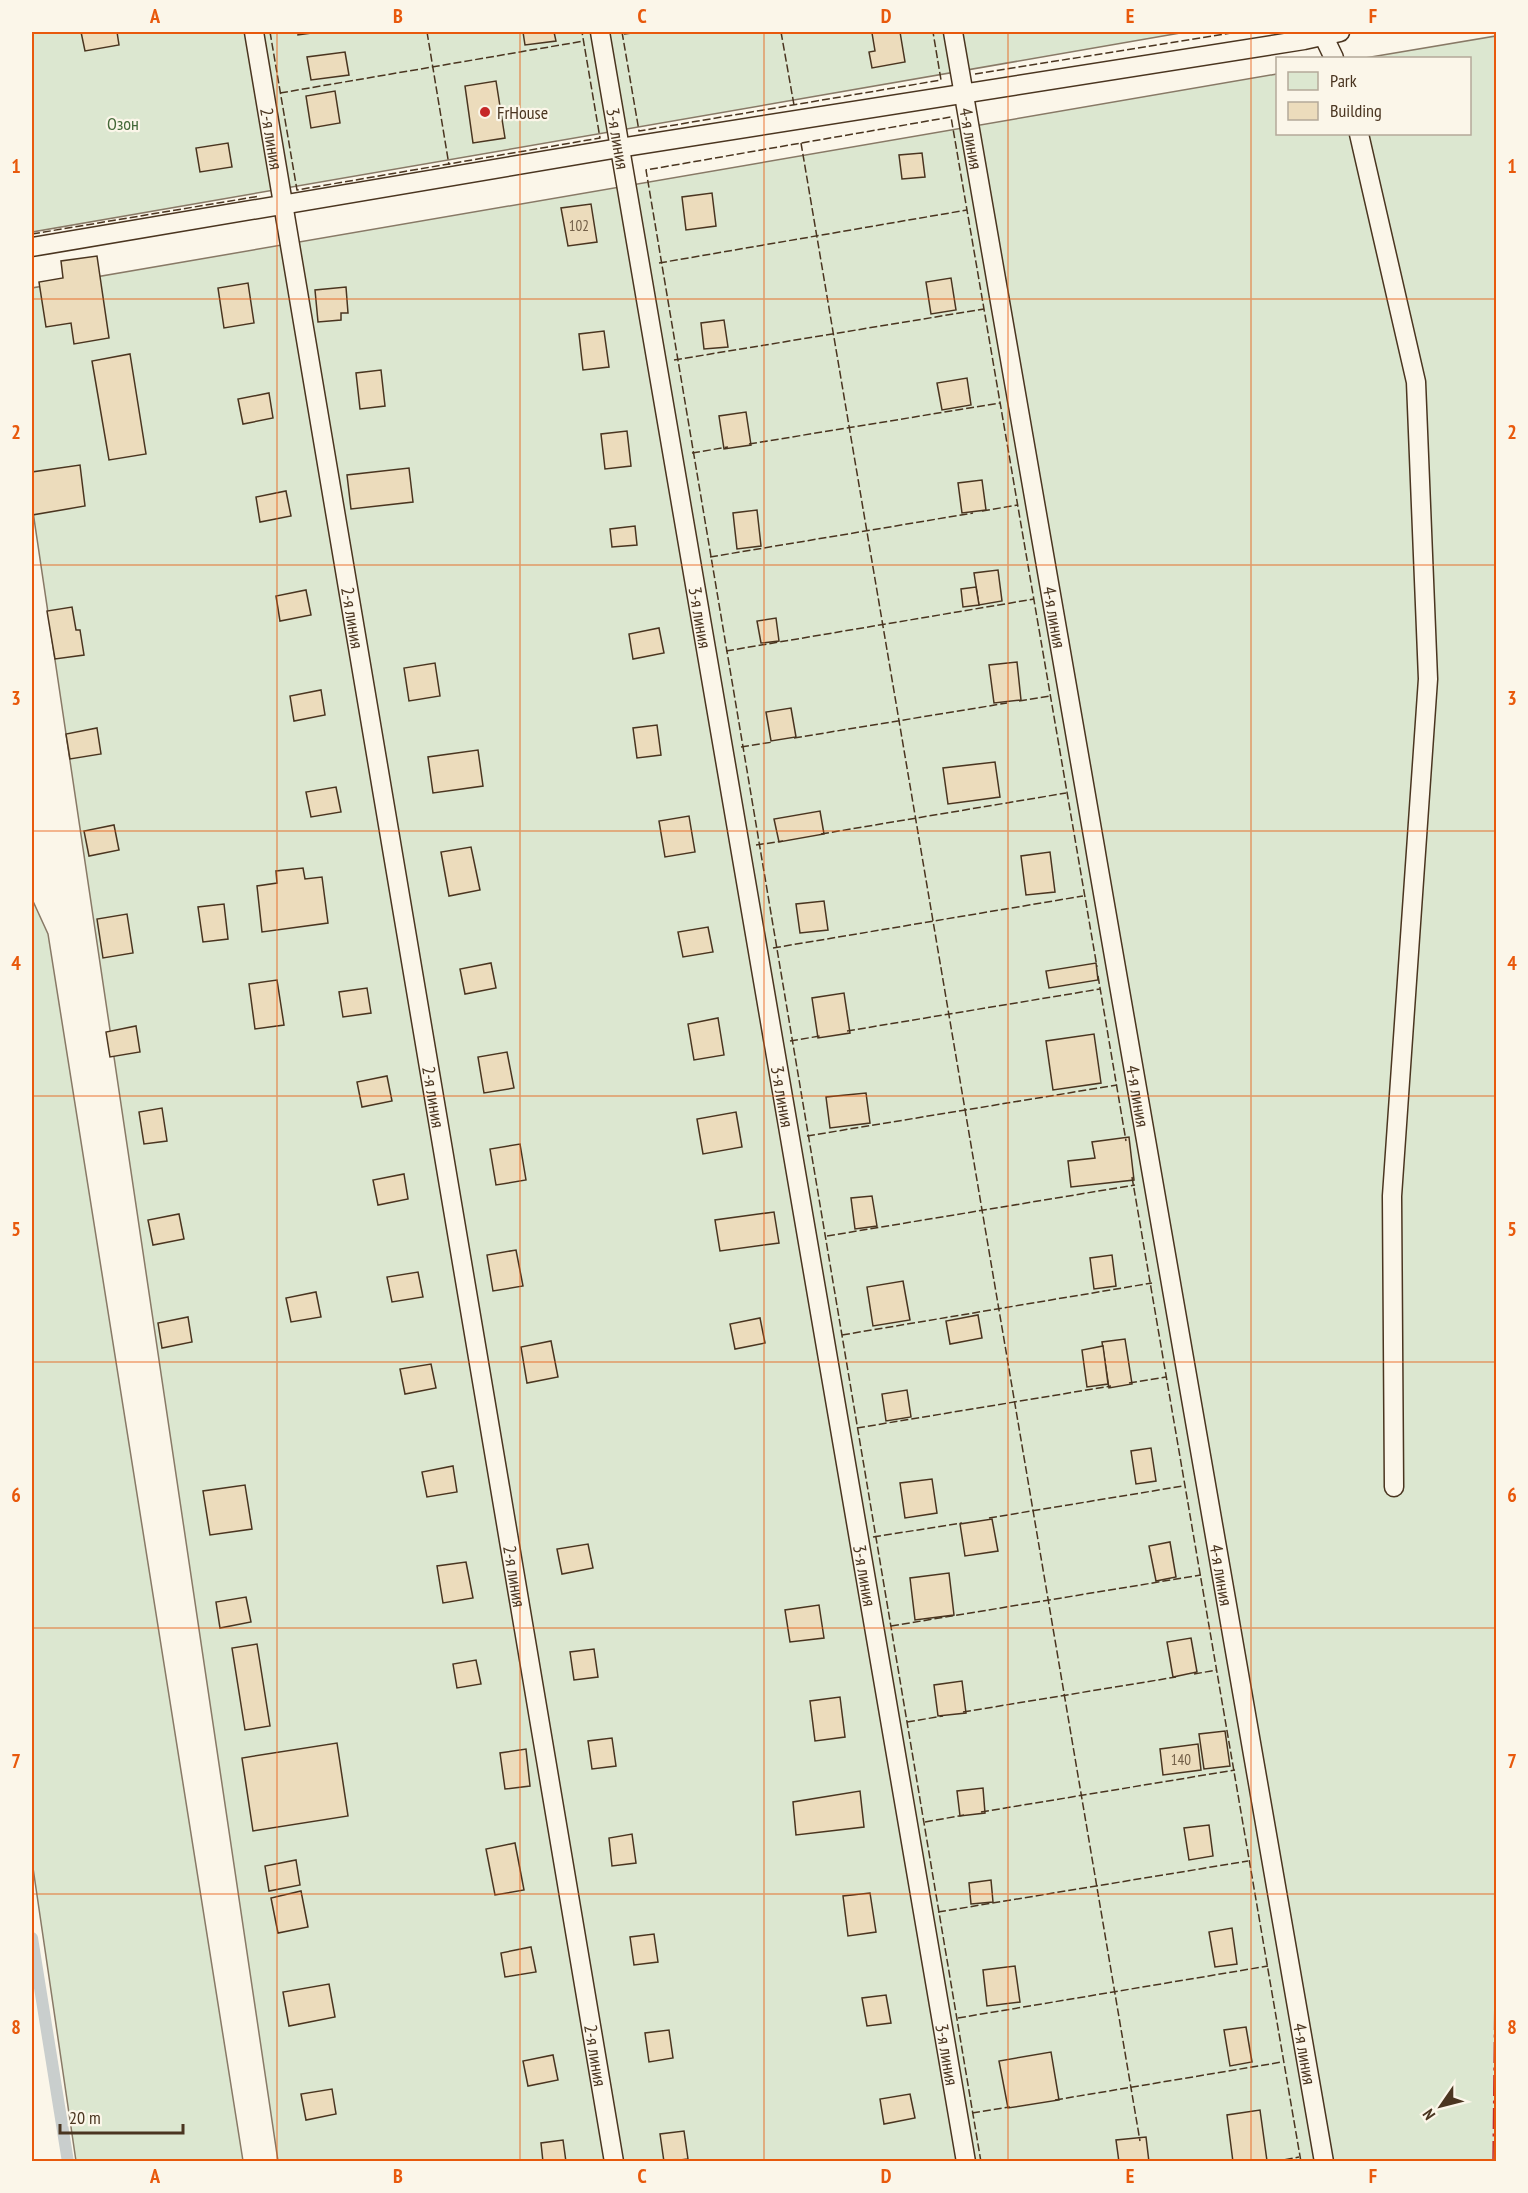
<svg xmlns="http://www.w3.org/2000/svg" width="1528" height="2193" font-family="'PT Sans Narrow',sans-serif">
  <rect width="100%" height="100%" fill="#fbf6e9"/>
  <g fill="#dce7d0" stroke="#887966" stroke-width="1.5">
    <path d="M32,32H1186L32,232Z"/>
    <path d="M1496,36V2161H278L32,505V288L1277,74L1278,134H1470V58H1365Z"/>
    <path d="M32,899L48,934L243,2161H76L32,1861Z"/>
  </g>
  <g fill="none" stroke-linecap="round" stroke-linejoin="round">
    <path stroke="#c9cecd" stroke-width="12" d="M32,1938L68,2162"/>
  </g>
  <g fill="#ecdcbc" stroke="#4a3520" stroke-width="1.5">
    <path d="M81,32H117L119,45L85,51Z"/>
    <path d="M298,32H319L298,35Z"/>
    <path d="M523,32H554L556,41L525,45Z"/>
    <path d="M900,32L905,62L872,68L869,52L875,51L872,33Z"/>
    <path d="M345,52L349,75L311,80L307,57Z"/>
    <path d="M496,81L505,138L473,143L465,86Z"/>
    <path d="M335,91L340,123L311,128L306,96Z"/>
    <path d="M228,143L232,167L200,172L196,148Z"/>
    <path d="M922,153L925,177L902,179L899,155Z"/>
    <path d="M712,193L716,226L686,230L682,197Z"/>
    <path d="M591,204L597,242L568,246L561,208Z"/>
    <path d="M97,256L109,338L74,344L71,323L46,327L39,282L63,278L61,261Z"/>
    <path d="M951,278L956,310L931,314L926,282Z"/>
    <path d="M248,283L254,323L224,328L218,288Z"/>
    <path d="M346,287L348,313H341V320L318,322L315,290Z"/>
    <path d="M724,320L728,347L704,349L701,323Z"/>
    <path d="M604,331L609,367L583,370L579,334Z"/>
    <path d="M130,354L146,454L109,460L92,361Z"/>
    <path d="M381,370L385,406L360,409L356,373Z"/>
    <path d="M967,378L971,405L942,410L937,383Z"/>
    <path d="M269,393L273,418L243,424L238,399Z"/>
    <path d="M746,412L751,445L724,449L719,416Z"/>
    <path d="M627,431L631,466L605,469L601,434Z"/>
    <path d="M80,465L85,506L32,515V472Z"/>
    <path d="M409,468L413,502L351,509L347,475Z"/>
    <path d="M982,480L986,510L962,513L958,483Z"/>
    <path d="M286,491L291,516L260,522L256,497Z"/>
    <path d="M757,510L761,546L737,549L733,513Z"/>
    <path d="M635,526L637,545L612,547L610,529Z"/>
    <path d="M998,570L1002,601L979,605L974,573Z"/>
    <path d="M976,587L979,605L963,607L961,589Z"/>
    <path d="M306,590L311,615L280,621L276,596Z"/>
    <path d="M72,607L76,630H80L84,655L55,659L47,611Z"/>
    <path d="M776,618L779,641L761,643L757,621Z"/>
    <path d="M659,628L664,653L633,659L629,634Z"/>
    <path d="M1017,662L1021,700L994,703L989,665Z"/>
    <path d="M435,663L440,696L409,701L404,668Z"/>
    <path d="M321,690L325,715L294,721L290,696Z"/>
    <path d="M791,708L796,737L771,741L766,712Z"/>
    <path d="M657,725L661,755L637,758L633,728Z"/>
    <path d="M97,728L101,754L70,759L66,734Z"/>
    <path d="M478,750L483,786L433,793L428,757Z"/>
    <path d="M995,762L1000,797L948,804L943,768Z"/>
    <path d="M336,787L341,812L311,817L306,792Z"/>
    <path d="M820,811L824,834L779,842L774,819Z"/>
    <path d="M689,816L695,852L665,857L659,821Z"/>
    <path d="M114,825L119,850L89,856L84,831Z"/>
    <path d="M471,847L480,890L449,896L441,852Z"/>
    <path d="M1050,852L1055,892L1026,895L1021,856Z"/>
    <path d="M303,868L305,879L322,877L328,923L262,932L257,886L277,883L276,871Z"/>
    <path d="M824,901L828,930L800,933L796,904Z"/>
    <path d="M224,904L228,939L203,942L198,907Z"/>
    <path d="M127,914L133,953L103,958L97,919Z"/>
    <path d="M708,927L713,952L683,957L678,932Z"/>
    <path d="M491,963L496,988L465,994L460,969Z"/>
    <path d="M1096,963L1098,980L1049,988L1046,971Z"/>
    <path d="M277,980L284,1025L255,1029L249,984Z"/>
    <path d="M367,988L371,1013L343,1017L339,992Z"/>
    <path d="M844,993L850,1033L818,1038L812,998Z"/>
    <path d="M718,1018L724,1055L694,1060L688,1024Z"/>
    <path d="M136,1026L140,1052L110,1057L106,1032Z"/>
    <path d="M1094,1034L1101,1083L1053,1090L1046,1041Z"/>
    <path d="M507,1052L514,1088L484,1093L478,1057Z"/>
    <path d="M387,1076L392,1101L362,1107L357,1082Z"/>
    <path d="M866,1093L870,1123L830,1128L826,1097Z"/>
    <path d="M162,1108L167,1141L144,1144L139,1112Z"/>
    <path d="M736,1112L742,1147L703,1154L697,1119Z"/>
    <path d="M1129,1137L1134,1180L1071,1187L1068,1161L1095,1158L1092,1142Z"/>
    <path d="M520,1144L526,1180L496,1185L490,1149Z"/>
    <path d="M404,1174L408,1199L378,1205L373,1180Z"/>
    <path d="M872,1196L877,1226L855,1229L851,1198Z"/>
    <path d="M774,1212L779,1243L720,1251L715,1220Z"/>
    <path d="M179,1214L184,1239L153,1245L148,1220Z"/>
    <path d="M516,1250L523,1286L493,1291L487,1255Z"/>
    <path d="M1112,1255L1116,1286L1094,1289L1090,1258Z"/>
    <path d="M418,1272L423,1297L392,1302L387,1277Z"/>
    <path d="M903,1281L910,1320L873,1326L867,1287Z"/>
    <path d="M316,1292L321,1317L291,1322L286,1298Z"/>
    <path d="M978,1315L982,1338L950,1344L946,1321Z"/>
    <path d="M188,1317L192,1342L162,1348L158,1323Z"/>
    <path d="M760,1318L765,1343L735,1349L730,1324Z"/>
    <path d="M1125,1339L1132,1384L1109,1388L1102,1342Z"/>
    <path d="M551,1341L558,1377L527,1383L521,1347Z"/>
    <path d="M1103,1346L1108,1384L1087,1387L1082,1350Z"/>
    <path d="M431,1364L436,1388L405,1394L400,1369Z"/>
    <path d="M907,1390L911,1417L886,1421L882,1394Z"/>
    <path d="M1151,1448L1156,1481L1136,1484L1131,1451Z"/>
    <path d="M453,1466L457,1492L427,1497L422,1472Z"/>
    <path d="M932,1479L937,1513L905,1518L900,1483Z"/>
    <path d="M245,1485L252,1529L210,1535L203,1491Z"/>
    <path d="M992,1519L998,1551L965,1556L960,1524Z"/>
    <path d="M1170,1542L1176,1577L1156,1581L1149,1546Z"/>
    <path d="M588,1544L593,1568L562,1574L557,1549Z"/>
    <path d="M466,1562L473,1598L443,1603L437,1566Z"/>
    <path d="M949,1573L954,1615L915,1620L910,1578Z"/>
    <path d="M246,1597L251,1622L220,1628L216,1602Z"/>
    <path d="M819,1605L824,1638L790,1642L785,1610Z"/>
    <path d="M1191,1638L1197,1672L1173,1677L1167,1642Z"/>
    <path d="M257,1644L270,1726L245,1730L232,1648Z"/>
    <path d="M594,1649L598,1677L574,1680L570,1652Z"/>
    <path d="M476,1660L481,1684L457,1688L453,1664Z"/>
    <path d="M962,1681L966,1713L938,1716L934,1685Z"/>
    <path d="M840,1697L845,1737L815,1741L810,1701Z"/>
    <path d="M1225,1731L1230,1766L1204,1769L1199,1734Z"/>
    <path d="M612,1738L616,1766L592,1769L588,1741Z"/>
    <path d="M337,1743L348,1816L253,1831L242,1758Z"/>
    <path d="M1198,1744L1201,1770L1163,1775L1160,1749Z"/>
    <path d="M526,1749L530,1786L505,1789L500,1753Z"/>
    <path d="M983,1788L985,1813L960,1816L957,1791Z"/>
    <path d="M860,1791L864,1827L796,1835L793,1802Z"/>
    <path d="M1209,1825L1213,1856L1189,1860L1184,1828Z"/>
    <path d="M632,1834L636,1863L612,1866L609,1838Z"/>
    <path d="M515,1843L524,1890L495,1895L486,1849Z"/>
    <path d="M296,1860L300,1885L269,1891L265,1866Z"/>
    <path d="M991,1880L993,1902L971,1904L969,1883Z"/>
    <path d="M301,1891L308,1927L278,1933L271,1898Z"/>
    <path d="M870,1893L876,1932L848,1936L843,1896Z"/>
    <path d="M1232,1928L1237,1964L1215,1967L1209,1932Z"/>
    <path d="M654,1934L658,1962L634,1965L630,1937Z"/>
    <path d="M531,1947L536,1972L505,1977L501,1953Z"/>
    <path d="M1015,1966L1020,2002L987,2006L983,1970Z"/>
    <path d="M329,1984L335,2017L289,2026L283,1992Z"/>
    <path d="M886,1995L891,2023L867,2026L862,1998Z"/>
    <path d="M1246,2027L1252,2062L1230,2066L1224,2030Z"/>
    <path d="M669,2030L673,2058L649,2062L645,2033Z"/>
    <path d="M1051,2052L1059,2100L1008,2108L999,2061Z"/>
    <path d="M553,2055L558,2080L528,2086L523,2061Z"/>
    <path d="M332,2089L336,2114L306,2120L301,2094Z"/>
    <path d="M910,2094L915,2118L884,2124L880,2099Z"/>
    <path d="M1260,2110L1267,2161L1233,2162L1227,2115Z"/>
    <path d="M684,2131L688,2159L664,2162L660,2134Z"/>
    <path d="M1146,2137L1149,2162H1119L1116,2140Z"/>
    <path d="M563,2140L566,2162H543L541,2143Z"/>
  </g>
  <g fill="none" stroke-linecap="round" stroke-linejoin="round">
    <g stroke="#4a3520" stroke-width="21">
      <g id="service">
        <path id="s1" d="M254,32L614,2162"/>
        <path id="s2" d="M600,32L966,2162"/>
        <path id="s3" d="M953,32L1324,2162"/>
        <path d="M1323,35L1334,58"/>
        <path d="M1359,134L1416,382L1428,679L1392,1196L1394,1487"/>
        <path d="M32,247L619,148L1304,40L1340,32"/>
      </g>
    </g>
    <use href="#service" stroke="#fbf6e9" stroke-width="18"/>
    <g stroke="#4a3520" stroke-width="1.5" stroke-dasharray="8 3" stroke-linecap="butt">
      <path d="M270,32L297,190L600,138L582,32"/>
      <path d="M427,32L449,165"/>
      <path d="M622,32L639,131L941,80L933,32"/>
      <path d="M781,32L794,105"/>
      <path d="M624,34L639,32"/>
      <path d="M975,74L1238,32"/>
      <path d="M280,93L584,41"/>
      <path d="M801,143L1140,2141"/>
      <path d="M32,234L260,196"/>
      <path d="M659,263L967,210"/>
      <path d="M674,360L984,309"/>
      <path d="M749,444L1000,403"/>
      <path d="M692,453L728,447"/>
      <path d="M982,511L1018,505"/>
      <path d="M710,557L973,513"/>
      <path d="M726,651L1034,599"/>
      <path d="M1019,701L1050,696"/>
      <path d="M794,738L1007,703"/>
      <path d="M741,747L773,742"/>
      <path d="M821,834L1066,793"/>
      <path d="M756,845L783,841"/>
      <path d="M773,948L1083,896"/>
      <path d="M1098,976L1126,1141"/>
      <path d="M847,1031L1100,989"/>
      <path d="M790,1041L820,1036"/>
      <path d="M807,1136L1117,1085"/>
      <path d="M1132,1177L1301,2162"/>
      <path d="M827,1236L1135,1185"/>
      <path d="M842,1335L1152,1283"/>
      <path d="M1129,1383L1166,1377"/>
      <path d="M857,1428L1111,1386"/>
      <path d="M989,1518L1183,1486"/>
      <path d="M873,1537L962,1523"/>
      <path d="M891,1626L1201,1575"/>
      <path d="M1194,1674L1217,1670"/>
      <path d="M963,1712L1176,1677"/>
      <path d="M907,1722L943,1716"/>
      <path d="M981,1812L1235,1770"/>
      <path d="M925,1822L964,1815"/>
      <path d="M938,1912L1248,1861"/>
      <path d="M958,2018L1268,1966"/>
      <path d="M1055,2100L1282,2062"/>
      <path d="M972,2113L1010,2107"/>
      <path d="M981,2162L646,170L951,117L1097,967"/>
      <path d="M1274,2162L1299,2157"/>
    </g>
    <path stroke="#c62828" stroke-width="1.5" stroke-dasharray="21 4.5 3 4.5" stroke-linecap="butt" d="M1493,2162L1496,1901"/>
  </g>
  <path fill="none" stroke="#e8590c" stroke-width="1.5" stroke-opacity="0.55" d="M277,32V2162M520,32V2162M764,32V2162M1008,32V2162M1251,32V2162M32,299H1496M32,565H1496M32,831H1496M32,1096H1496M32,1362H1496M32,1628H1496M32,1894H1496"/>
  <circle fill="#c62828" stroke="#fbf6e9" stroke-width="2" cx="485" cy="112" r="6"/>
  <g text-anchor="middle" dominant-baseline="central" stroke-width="4.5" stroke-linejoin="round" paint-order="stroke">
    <g font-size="15" fill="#725f47">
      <text x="579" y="225">102</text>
      <text x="1181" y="1759">140</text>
    </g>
    <g font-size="18" fill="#4a3520" stroke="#fbf6e9" text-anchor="start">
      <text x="497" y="112">FrHouse</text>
    </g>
    <g font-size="18" fill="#436837" stroke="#fbf6e9">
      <text x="123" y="123">Озон</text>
    </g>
    <g font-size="18" fill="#4a3520" stroke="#fbf6e9">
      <text stroke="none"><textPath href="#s1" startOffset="108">2-я линия</textPath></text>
      <text stroke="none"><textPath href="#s2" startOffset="108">3-я линия</textPath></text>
      <text stroke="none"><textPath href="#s3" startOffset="108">4-я линия</textPath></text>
      <text stroke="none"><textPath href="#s1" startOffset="594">2-я линия</textPath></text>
      <text stroke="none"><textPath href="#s2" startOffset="594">3-я линия</textPath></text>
      <text stroke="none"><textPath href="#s3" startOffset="594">4-я линия</textPath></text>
      <text stroke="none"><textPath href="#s1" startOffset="1080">2-я линия</textPath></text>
      <text stroke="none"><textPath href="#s2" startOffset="1080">3-я линия</textPath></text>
      <text stroke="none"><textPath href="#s3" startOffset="1080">4-я линия</textPath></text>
      <text stroke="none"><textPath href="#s3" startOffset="1566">4-я линия</textPath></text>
      <text stroke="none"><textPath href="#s1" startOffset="1566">2-я линия</textPath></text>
      <text stroke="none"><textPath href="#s2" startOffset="1566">3-я линия</textPath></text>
      <text stroke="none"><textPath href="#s2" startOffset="2052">3-я линия</textPath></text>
      <text stroke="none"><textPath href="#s3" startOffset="2052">4-я линия</textPath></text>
      <text stroke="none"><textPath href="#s1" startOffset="2052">2-я линия</textPath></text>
    </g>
  </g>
  <rect width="1528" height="2193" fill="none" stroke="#fbf6e9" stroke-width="66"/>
  <rect x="1276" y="57" width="195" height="78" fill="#fbf6e9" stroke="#b4a999" stroke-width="1.5"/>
  <rect x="1288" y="72" width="30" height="18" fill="#dce7d0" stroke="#b4a999" stroke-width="1.5"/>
  <text x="1330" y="87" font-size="18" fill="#4a3520">Park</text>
  <rect x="1288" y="102" width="30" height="18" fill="#ecdcbc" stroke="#b4a999" stroke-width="1.5"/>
  <text x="1330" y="117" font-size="18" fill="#4a3520">Building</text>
  <g transform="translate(1441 2106) rotate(235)" stroke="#fbf6e9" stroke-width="4.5" paint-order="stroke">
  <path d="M0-4.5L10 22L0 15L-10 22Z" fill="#4a3520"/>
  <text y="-9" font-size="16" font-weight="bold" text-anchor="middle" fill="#4a3520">N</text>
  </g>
  <path d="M60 2124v9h123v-9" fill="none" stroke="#4a3520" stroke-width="3"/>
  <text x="69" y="2124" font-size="18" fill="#4a3520" stroke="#fbf6e9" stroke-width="4.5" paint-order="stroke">20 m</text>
  <rect x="33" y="33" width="1462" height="2127" fill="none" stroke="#e8590c" stroke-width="2"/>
  <g font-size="20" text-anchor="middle" font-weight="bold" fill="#e8590c">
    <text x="155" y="23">A</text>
    <text x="398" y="23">B</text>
    <text x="642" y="23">C</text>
    <text x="886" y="23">D</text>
    <text x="1130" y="23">E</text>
    <text x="1373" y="23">F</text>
    <text x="16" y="173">1</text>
    <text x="1512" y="173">1</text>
    <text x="16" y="439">2</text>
    <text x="1512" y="439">2</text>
    <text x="16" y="705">3</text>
    <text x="1512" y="705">3</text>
    <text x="16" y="970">4</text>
    <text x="1512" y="970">4</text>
    <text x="16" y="1236">5</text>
    <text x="1512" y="1236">5</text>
    <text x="16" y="1502">6</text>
    <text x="1512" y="1502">6</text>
    <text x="16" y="1768">7</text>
    <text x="1512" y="1768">7</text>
    <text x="16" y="2034">8</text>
    <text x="1512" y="2034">8</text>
    <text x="155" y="2183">A</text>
    <text x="398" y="2183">B</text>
    <text x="642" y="2183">C</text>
    <text x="886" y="2183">D</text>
    <text x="1130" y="2183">E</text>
    <text x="1373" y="2183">F</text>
  </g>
</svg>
